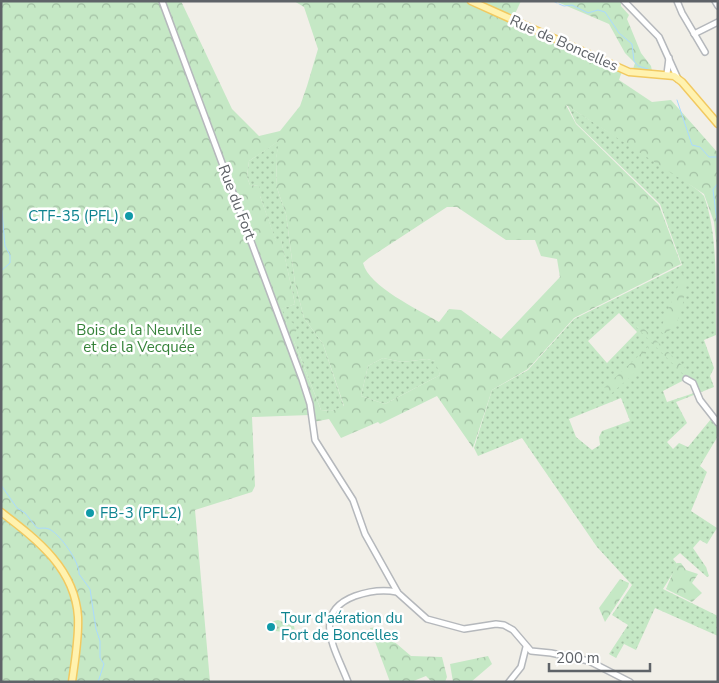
<svg xmlns="http://www.w3.org/2000/svg" width="719" height="683" font-family="'Nunito Sans',sans-serif">
  <defs>
    <pattern id="grass-dots" width="8" height="8" patternUnits="userSpaceOnUse" patternTransform="scale(1.25)"><rect width="8" height="8" fill="#c5e8c5"/><path d="M2 2h.1M6 6h.1" fill="none" stroke="#a3c0a4" stroke-width="1.8" stroke-linecap="round"/></pattern>
    <pattern id="forest-crowns" width="20" height="18" patternUnits="userSpaceOnUse" patternTransform="scale(1.25)"><rect width="20" height="18" fill="#c5e8c5"/><path d="M2 6a3 3 0 1 1 6 0M12 15a3 3 0 1 1 6 0" fill="none" stroke="#a3c0a4"/></pattern>
  </defs>
  <rect width="100%" height="100%" fill="#f1efe8"/>
  <g fill="url(#grass-dots)" fill-rule="evenodd">
    <path d="M568,106C585,118 700,187 704,196C719,237 715,292 716,335L704,340L714,368L710,376L714,387L676,402L687,423L667,442L673,449L679,443L688,447L711,419L718,429V436L700,466L707,472L691,511L717,528L707,544L700,540L693,548L706,567L709,576L707,577L680,553L673,559L678,565L663,589L718,616V636L655,608L636,650L624,644L616,658L609,654L628,625L612,615L632,585L597,547L522,438L478,456L474,448L492,390L528,370L574,319L682,265L660,204L576,123ZM619,313L637,332L607,363L588,341ZM686,379L694,393L667,402L663,391ZM621,398L630,421L602,431L599,437L600,445L592,450L576,437L569,419Z"/>
    <path d="M280,140L276,158L277,188L286,214L295,283L304,318L323,344L344,407L331,411L321,410L294,341L295,333L287,324L281,309L295,304L281,240L276,242L260,196L259,186L250,185L247,177L249,161Z"/>
    <path d="M383,358L402,362L427,359L436,361L440,375L385,404L361,396L368,366Z"/>
    <path d="M278,620L294,626L295,631L291,633L268,630L270,622Z"/>
  </g>
  <g fill="url(#forest-crowns)" fill-rule="evenodd">
    <path d="M1,1H160L306,396L310,415L252,417L255,486L252,492L195,510L210,682H1Z"/>
    <path d="M165,1H181L232,109L259,136L280,131L300,106L307,86L318,49L304,7L294,1H465L622,71L619,80L652,102L671,100L718,153V259L714,222L704,194L566,105L576,124L659,205L681,264L574,318L528,369L492,390L473,448L437,396L380,424L378,422L341,438L329,419L313,422L311,403ZM279,141L276,158L277,188L286,214L295,283L304,318L323,344L344,406L331,411L321,410L294,341L298,336L295,333L297,329L292,322L287,324L282,309L295,304L281,239L276,241L260,196L261,190L259,186L250,185L247,177L249,161ZM447,207H457L506,240H535L541,256L557,259L560,277L501,339L461,310L449,309L439,322C418,309 369,287 363,263L369,258ZM383,358L402,362L427,359L435,361L440,375L385,404L361,396L368,366Z"/>
    <path d="M475,1H521L513,18Z"/>
    <path d="M555,1H621V6L629,15L627,19L641,53L651,66L652,71L633,69L635,63L625,53L609,24Z"/>
    <path d="M683,274C687,292 683,327 663,334L660,330Z"/>
    <path d="M639,324L690,373L685,376L635,326Z"/>
    <path d="M649,346L639,369L611,394L604,388Z"/>
    <path d="M677,563H681L686,570L698,574L692,583L702,593L692,602L666,589Z"/>
    <path d="M620,579L629,583L628,587L605,622L599,608Z"/>
    <path d="M377,627L411,656L442,657L447,677L445,682H432L426,676L411,682H390L370,628Z"/>
    <path d="M488,656L492,664L471,682H453L450,664Z"/>
  </g>
  <g fill="none" stroke-linecap="round" stroke-linejoin="round">
    <g stroke="#aadaff" stroke-width="1">
      <path d="M553,1L557,3"/>
      <path d="M559,4L564,6L572,5L588,13L598,10L605,12L619,33L632,44L634,61L638,66L648,69"/>
      <path d="M677,100L692,145L700,147L709,157H718"/>
      <path d="M718,183L713,190L718,228"/>
      <path d="M1,201L5,246L10,255V263L1,271"/>
      <path d="M1,485L17,508L25,513L37,528C40,529 45,527 49,529C59,533 80,562 79,574L90,589L96,629L100,641V658L104,664L98,682"/>
    </g>
    <g stroke="#b5b8bc" stroke-width="8">
      <g id="minor">
        <path d="M162,1L302,379L310,404L315,440L353,500L365,534L398,593L427,619L464,629L496,624L504,625L513,630L531,651L551,653L589,661L630,682"/>
        <path d="M624,1L659,37L678,79"/>
        <path d="M677,1L682,13L705,52"/>
        <path d="M715,1L718,6"/>
        <path d="M694,34L718,22"/>
        <path d="M667,74L669,58"/>
        <path d="M686,379L693,383L700,400L718,423"/>
        <path d="M348,682C336,650 310,613 355,596C369,591 382,589 397,592"/>
        <path d="M509,682L521,667L526,647"/>
      </g>
    </g>
    <g stroke="#f2c960" stroke-width="9">
      <g id="major">
        <path d="M471,1L629,72L674,76L682,82L718,124"/>
        <path d="M1,512C36,539 75,568 78,617C79,638 75,660 72,682"/>
      </g>
    </g>
    <use href="#minor" stroke="#fff" stroke-width="5"/>
    <use href="#major" stroke="#fff2af" stroke-width="6"/>
  </g>
  <g fill="#0f9aa8" stroke="#fff" stroke-width="2">
    <circle cx="129" cy="216" r="5"/>
    <circle cx="90" cy="513" r="5"/>
    <circle cx="271" cy="627" r="5"/>
  </g>
  <g text-anchor="middle" dominant-baseline="central" stroke-width="5" stroke-linejoin="round" paint-order="stroke">
    <g font-size="15" fill="#5f6368" stroke="#fff">
      <text transform="translate(564 43) rotate(24)">Rue de Boncelles</text>
      <text transform="translate(237 202) rotate(69)">Rue du Fort</text>
    </g>
    <g font-size="15" fill="#0d838f" stroke="#fff" text-anchor="start">
      <text x="119" y="216" text-anchor="end">CTF-35 (PFL)</text>
      <text x="100" y="513">FB-3 (PFL2)</text>
      <text x="281" y="618">Tour d'aération du<tspan x="281" dy="17">Fort de Boncelles</tspan></text>
    </g>
    <g font-size="15" fill="#348238" stroke="#fff">
      <text x="139" y="330">Bois de la Neuville<tspan x="139" dy="17">et de la Vecquée</tspan></text>
    </g>
  </g>
  <rect width="719" height="683" fill="none" stroke="#5f6368" stroke-width="5"/>
  <path d="M549 663v8h101v-8" fill="none" stroke="#5f6368" stroke-width="2.5"/>
  <text x="556" y="663" font-size="15" fill="#5f6368" stroke="#ffffff" stroke-width="4" paint-order="stroke">200 m</text>
</svg>
